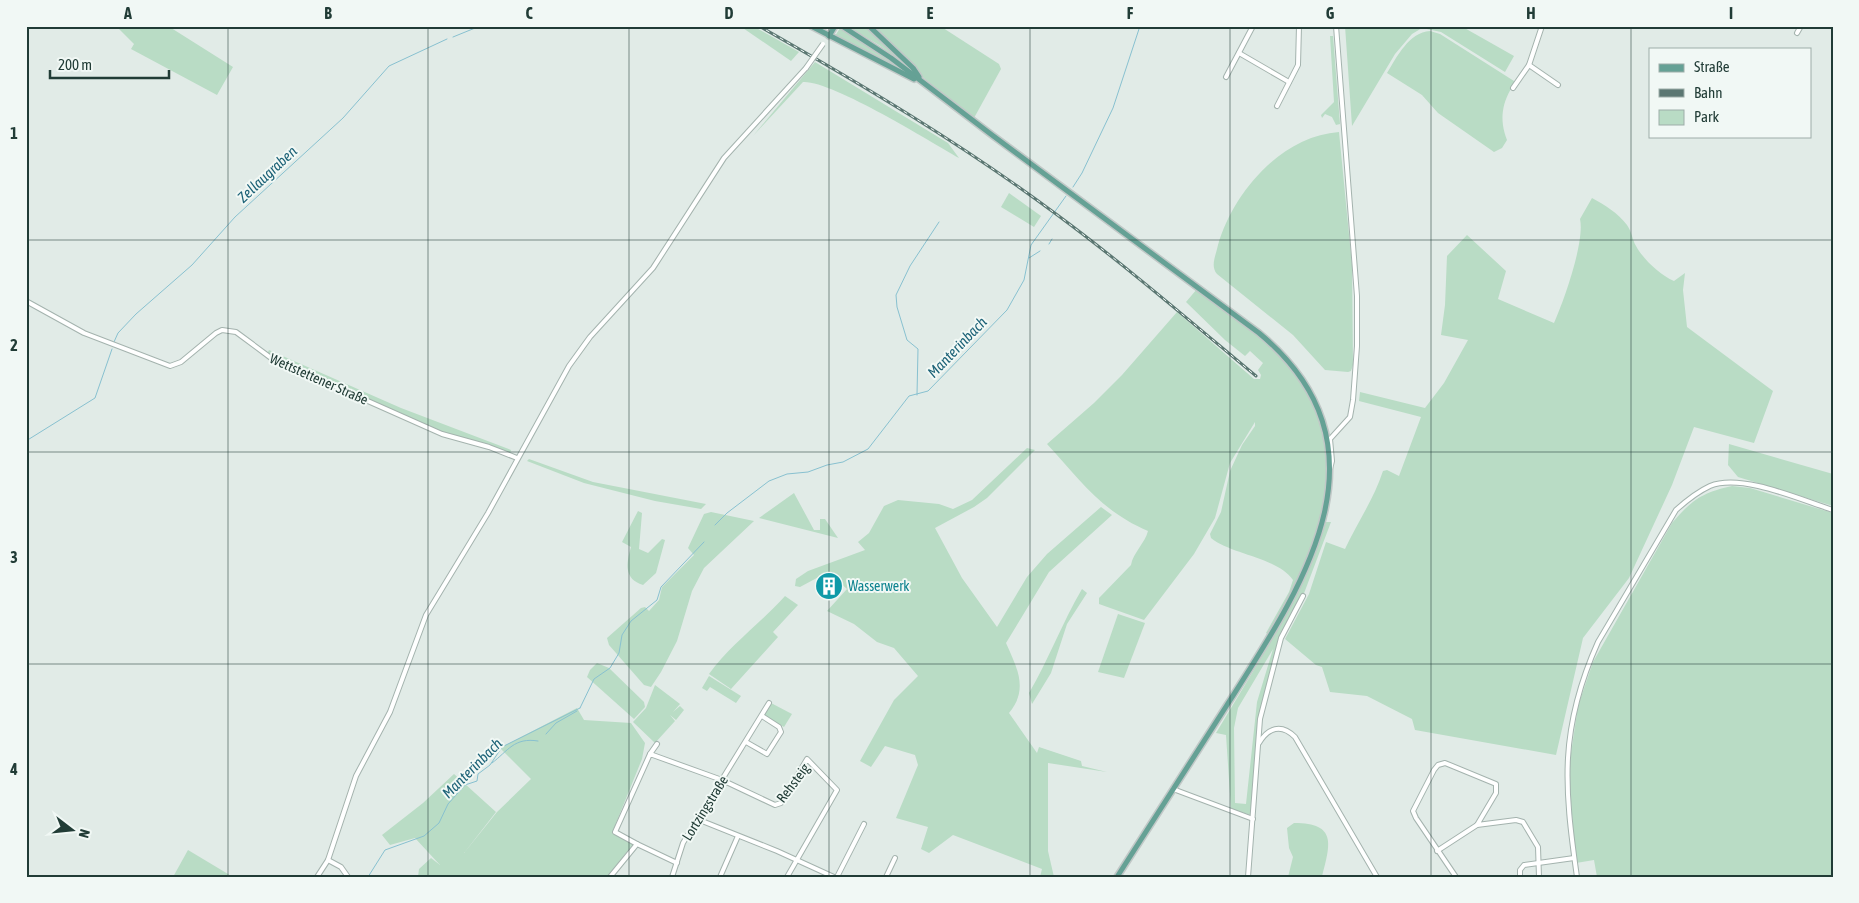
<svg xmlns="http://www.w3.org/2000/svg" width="1859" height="903" font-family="'Asap Condensed',sans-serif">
  <rect width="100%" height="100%" fill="#e1ebe7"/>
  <g fill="#b9dcc5" fill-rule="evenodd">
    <path d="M116,26H168L233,67L217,95L131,49L134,44Z"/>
    <path d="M740,26H753L799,52L791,61Z"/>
    <path d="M847,26H865L878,35L913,71L879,45Z"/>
    <path d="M871,26H940L999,64L1001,69L974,118L920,75Z"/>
    <path d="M1345,26H1461L1514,56L1505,72L1441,32L1422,28L1412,34L1395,54L1352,126Z"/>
    <path d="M840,28L908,73L835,36Z"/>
    <path d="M1430,31L1440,34L1514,81V84C1502,102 1499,119 1507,140L1502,148L1494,152L1438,113L1422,95L1387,73C1397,57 1409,32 1430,31Z"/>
    <path d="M1330,36H1333L1340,124L1336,125L1332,117L1325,114L1322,118L1321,115L1334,102Z"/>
    <path d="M815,62L948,143L959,158C931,142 831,80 803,82L753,136Z"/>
    <path d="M1339,132L1352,265L1353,365L1351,371L1348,372L1325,370L1293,335L1217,274C1210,266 1216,255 1218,245C1233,193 1281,136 1339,132Z"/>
    <path d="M1009,193L1041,216L1034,227L1001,207Z"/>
    <path d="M1592,198C1605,205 1618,213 1627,225C1632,232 1632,239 1636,246C1643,259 1660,275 1674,281L1685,273L1683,290L1687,327L1773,391L1754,443L1694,427L1672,485L1629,578L1583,638L1556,755L1415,730L1412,719L1367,696L1330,692L1322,667L1316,665L1285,639L1309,594L1326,542L1345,549C1357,523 1374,499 1383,471L1387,470L1399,476L1421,417L1359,401L1360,392L1425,408L1444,383L1468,340L1441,335L1445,305L1447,256L1467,235L1506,271L1498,299L1554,323C1564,301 1585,241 1580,219Z"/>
    <path d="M1197,289C1230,314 1267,337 1293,369C1299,376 1303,385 1307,392C1352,474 1310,561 1269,635L1266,633L1289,592L1293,580C1277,557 1232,555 1211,538L1210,534L1221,512L1230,471L1242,445L1255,426V422L1230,463L1215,518L1194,554L1144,620L1099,604V598L1131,565C1133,553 1145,543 1148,531C1101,511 1080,480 1047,444L1094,403L1122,375L1177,312L1254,379H1260L1261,375L1258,370L1263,363L1250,351L1245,356L1225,340L1186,302Z"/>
    <path d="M269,350L401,408L511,450L510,453L449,435L267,354Z"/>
    <path d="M1729,444L1833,474V506L1738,477L1728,465Z"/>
    <path d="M1027,448L1035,450L987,498L974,507L935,528L962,578L997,627L1027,577L1047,554L1101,507L1112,515L1049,572L1006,643C1017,668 1029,689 1009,713L1037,753L1039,747L1081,761L1082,766L1107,772L1048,763V851L1054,877H1040L1042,869L953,835L929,853L921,849L928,827L896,818L918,765L915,755L885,746L871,767L860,761L894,700L918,676L894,648L877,642L854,624L827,611L847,589L828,572L800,587L795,586L796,579L808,571L865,550L858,542L869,533L884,506L898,500L939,504L953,509L972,500Z"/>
    <path d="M529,459L593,482L706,504L701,509L655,501L584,483L527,461Z"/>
    <path d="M1732,486L1750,488L1833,513V877H1597L1594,860L1576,863L1570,789V760L1578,706L1593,662L1672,523C1692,500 1701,493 1732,486Z"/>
    <path d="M794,493L814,530H820V519H825L838,538L759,518Z"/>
    <path d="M638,511L642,513L639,549L648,553L662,539L665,540L656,573L643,585C624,579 626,564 631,547L622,542Z"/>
    <path d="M711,512L754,521L704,568L692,591L677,641L661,672L651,687L644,685L609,645L607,638L641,608L645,607L649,611L659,600L662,587L694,555L688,548L704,514Z"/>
    <path d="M1326,522H1331L1303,596L1285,628L1260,718L1251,815L1231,809L1226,735L1216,733C1257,664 1301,598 1326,522ZM1273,649L1257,702L1246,804L1235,803L1234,728L1238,708Z"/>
    <path d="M1082,589L1087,593L1067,624L1051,673L1032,704L1029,693C1049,659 1062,623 1082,589Z"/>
    <path d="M785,596L798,605L773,632L778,637L731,689L709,674C730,645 761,623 785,596Z"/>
    <path d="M1118,614L1145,623L1124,678L1098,672Z"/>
    <path d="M597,663L609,668L644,702L645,707L634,719L587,677L590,670Z"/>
    <path d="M709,676L741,696L736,703L710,687L707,691L702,688Z"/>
    <path d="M655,685L680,704L673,712L680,706L684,710L676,720L670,715L675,721L655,743L633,722L646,708Z"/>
    <path d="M771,703L792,714L784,727L763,715Z"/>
    <path d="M577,708L584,720L631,723L645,743L642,759L612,833L633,844L607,877H418L419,869L431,858L440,865L415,838L390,845L382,835L423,803L454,774L496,812L464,853L497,812L531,779L500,748Z"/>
    <path d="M1294,823C1338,823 1330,845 1322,877H1288L1293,857L1289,848L1287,828Z"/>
    <path d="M188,850L228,874L232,877H173Z"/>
  </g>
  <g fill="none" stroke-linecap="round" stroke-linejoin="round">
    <g stroke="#88c1d0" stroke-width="1">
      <path d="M453,37L480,26"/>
      <path d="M1073,187L1082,173L1113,108L1140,26"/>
      <path d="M1049,244L1052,239"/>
      <path d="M1029,258L1040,251"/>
      <path d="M114,342L118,333L136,314L192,265L235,217L343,118L389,66L447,39"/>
      <path d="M917,395L918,349L907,340L897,307L896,295L910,266L939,222"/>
      <path d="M26,441L95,398L112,349"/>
      <path d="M715,525L727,513L769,481L787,474L808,472L827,465L843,462L868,449L909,396L928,391L1007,310L1024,280L1031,245L1066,196"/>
      <path d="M580,708L594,679L610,668L619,653L622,635L631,621L657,600L661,587L704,542"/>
      <path d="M546,734L556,723L577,711"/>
      <path d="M492,763C508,751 514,737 538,741"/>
      <path d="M368,877L385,850L424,836L439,823L448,804L465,785L477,781L478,774L490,765L502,747L580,708"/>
    </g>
    <g stroke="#a4b3ae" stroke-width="6">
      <g id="minor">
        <path d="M1797,33L1801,26"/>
        <path d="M1239,53L1289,82"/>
        <path d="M1529,65L1558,85"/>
        <path d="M1226,77L1253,26"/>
        <path d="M1513,88L1529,65L1542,26"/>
        <path d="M1277,106L1298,65L1299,26"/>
        <path d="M26,301L84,333L170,366L181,362L216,333L222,330L236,332L271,358L442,434L489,447L517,458"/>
        <path d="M1330,469L1332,461L1330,439L1350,417L1353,400L1357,346V296L1336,26"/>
        <path d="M746,742L767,754L781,732L779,727L762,716"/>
        <path d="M1259,743C1268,728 1281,723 1295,737L1377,877"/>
        <path d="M650,754L657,744"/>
        <path d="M1173,789L1253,819"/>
        <path d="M697,819L777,851L834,877"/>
        <path d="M637,844L615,832L650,754L722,780L775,805L781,803L807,759L837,790L787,877"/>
        <path d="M1437,851L1477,825"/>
        <path d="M328,860L341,867L348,877"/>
        <path d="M317,877L328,860L356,776L390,712L426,615L488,513L569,366L590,337L653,268L724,158L806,68"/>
        <path d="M610,877L637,844L677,863"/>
        <path d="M672,877L683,843L769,703"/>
        <path d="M720,877L738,836"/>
        <path d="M837,877L864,824"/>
        <path d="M886,877L895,858"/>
        <path d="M1248,877L1260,719L1281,638L1303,596"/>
        <path d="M1456,877L1416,818L1413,811L1434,770L1438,765L1445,763L1496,784V793L1477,825L1516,820L1523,822L1538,847L1539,877"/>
        <path d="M1520,877V870L1524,865L1574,858"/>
        <path d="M1577,877C1564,786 1559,729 1598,642L1676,510C1686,501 1697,492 1710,486C1742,473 1801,500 1833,510"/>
      </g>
    </g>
    <g stroke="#c1c8c7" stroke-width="8">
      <g id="major">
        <path d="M811,26L914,79"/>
        <path d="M842,26L891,58L992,135L1259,333C1397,448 1303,586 1227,705C1191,762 1154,819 1117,877"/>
        <path d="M869,26L913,68L919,77"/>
        <path d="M829,36L835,26"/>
      </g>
    </g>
    <use href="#minor" stroke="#fff" stroke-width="4"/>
    <use href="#major" stroke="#65a195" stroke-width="5"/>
    <g stroke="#5b7772" stroke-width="3">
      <path id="rail" d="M759,26C861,84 962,144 1056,214C1125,265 1190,321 1256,376"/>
    </g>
    <use href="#rail" stroke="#f1f8f5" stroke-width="1" stroke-dasharray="4" stroke-linecap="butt"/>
    <g stroke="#a4b3ae" stroke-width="6" stroke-linecap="butt">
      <path id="minor-bridge" d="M806,68L823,44"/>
    </g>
    <use href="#minor-bridge" stroke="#fff" stroke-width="4"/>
  </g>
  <path fill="none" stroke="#213c36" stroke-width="1" stroke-opacity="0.55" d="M228,26V877M428,26V877M629,26V877M829,26V877M1030,26V877M1230,26V877M1431,26V877M1631,26V877M26,240H1833M26,452H1833M26,664H1833"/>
  <defs>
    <g id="building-disc" transform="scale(1.4375)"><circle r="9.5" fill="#0f9aa8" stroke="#f1f8f5"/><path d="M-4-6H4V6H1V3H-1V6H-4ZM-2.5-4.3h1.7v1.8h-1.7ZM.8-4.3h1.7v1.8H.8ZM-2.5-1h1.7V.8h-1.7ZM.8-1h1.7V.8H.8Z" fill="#fff"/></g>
  </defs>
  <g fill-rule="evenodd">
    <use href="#building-disc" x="829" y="586"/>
  </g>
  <g text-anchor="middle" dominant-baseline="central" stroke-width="4" stroke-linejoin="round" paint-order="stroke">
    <g font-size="14" fill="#213c36" stroke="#f1f8f5">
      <text transform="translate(319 379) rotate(24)">Wettstettener Straße</text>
      <text transform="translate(793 783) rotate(-53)">Rehsteig</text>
      <text transform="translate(705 808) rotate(-58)">Lortzingstraße</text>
    </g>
    <g font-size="14" fill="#0d838f" stroke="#f1f8f5" text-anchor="start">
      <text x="848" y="586">Wasserwerk</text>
    </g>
    <g font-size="15" font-style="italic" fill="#1c6277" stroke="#f1f8f5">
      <text transform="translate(267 174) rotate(-43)">Zellaugraben</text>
      <text transform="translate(957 347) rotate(-46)">Manterinbach</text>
      <text transform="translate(472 768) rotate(-45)">Manterinbach</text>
    </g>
  </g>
  <rect width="1859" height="903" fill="none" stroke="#f1f8f5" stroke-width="55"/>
  <rect x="1649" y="48" width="162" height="90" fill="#f1f8f5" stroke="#9eada9"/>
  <rect x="1659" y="64" width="25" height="8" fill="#65a195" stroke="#9eada9"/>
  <text x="1694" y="72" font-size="15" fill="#213c36">Straße</text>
  <rect x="1659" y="89" width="25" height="8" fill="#5b7772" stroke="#9eada9"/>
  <text x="1694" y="98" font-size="15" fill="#213c36">Bahn</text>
  <rect x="1659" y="110" width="25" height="15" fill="#b9dcc5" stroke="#9eada9"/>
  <text x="1694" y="122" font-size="15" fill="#213c36">Park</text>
  <g transform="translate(72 830) rotate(106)" stroke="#f1f8f5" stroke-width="4" paint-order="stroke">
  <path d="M0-4L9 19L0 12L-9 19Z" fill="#213c36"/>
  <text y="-8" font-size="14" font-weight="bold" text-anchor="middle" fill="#213c36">N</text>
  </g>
  <path d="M50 70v8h119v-8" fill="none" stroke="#213c36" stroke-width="2.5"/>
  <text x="58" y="70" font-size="15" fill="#213c36" stroke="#f1f8f5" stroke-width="4" paint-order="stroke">200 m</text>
  <rect x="28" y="28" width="1804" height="848" fill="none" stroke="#213c36" stroke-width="2"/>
  <g font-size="16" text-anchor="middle" font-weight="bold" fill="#213c36">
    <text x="128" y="19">A</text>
    <text x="328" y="19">B</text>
    <text x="529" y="19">C</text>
    <text x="729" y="19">D</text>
    <text x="930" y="19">E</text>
    <text x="1130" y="19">F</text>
    <text x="1330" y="19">G</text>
    <text x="1531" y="19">H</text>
    <text x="1731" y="19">I</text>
    <text x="14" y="139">1</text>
    <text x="14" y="351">2</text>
    <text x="14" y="563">3</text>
    <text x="14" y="775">4</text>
  </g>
</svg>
